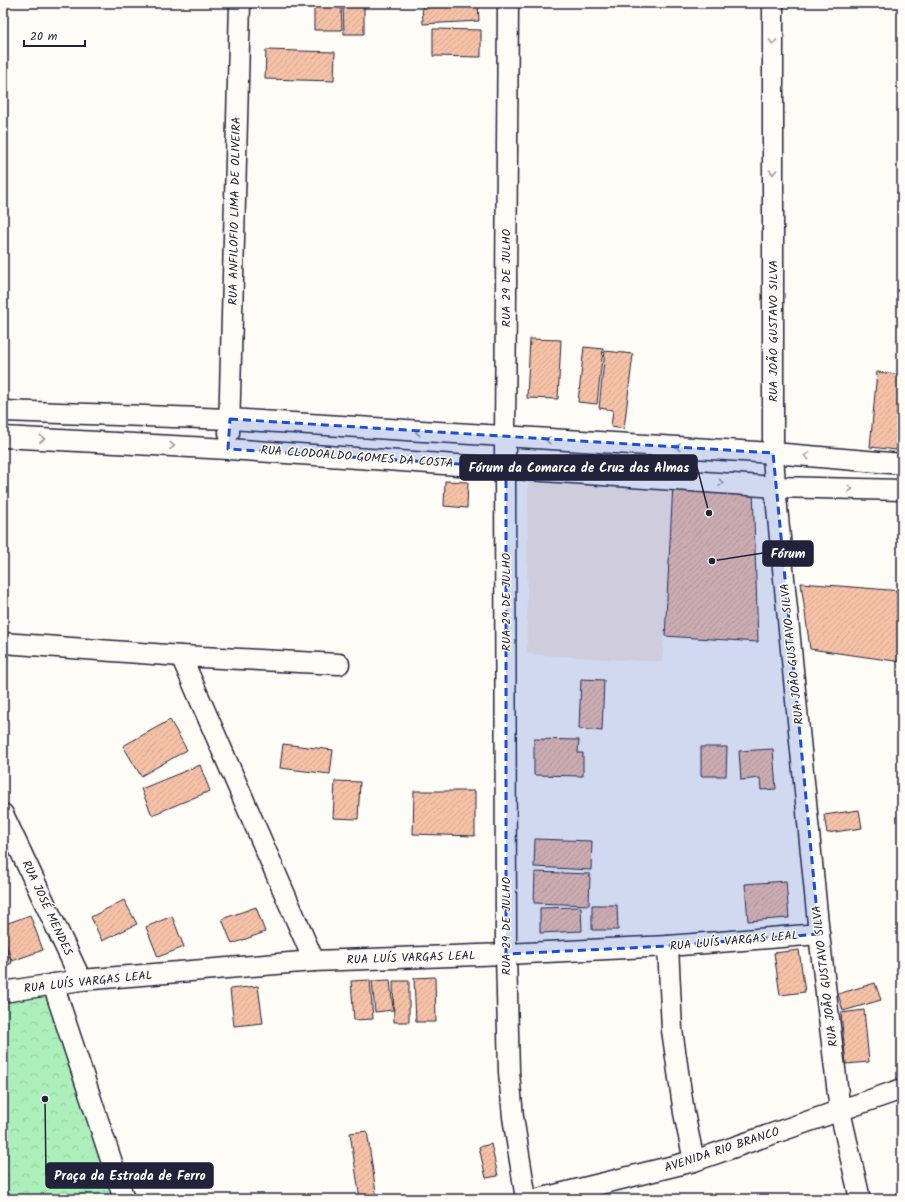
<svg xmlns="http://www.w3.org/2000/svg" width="905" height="1202" font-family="Kalam,sans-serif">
  <defs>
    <pattern id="forest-crowns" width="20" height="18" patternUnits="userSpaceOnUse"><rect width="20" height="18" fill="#acefba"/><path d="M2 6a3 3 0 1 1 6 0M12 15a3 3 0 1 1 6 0" fill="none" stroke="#94cda1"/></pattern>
    <pattern id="building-hatch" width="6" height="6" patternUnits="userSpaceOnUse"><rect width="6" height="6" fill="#f6c2a7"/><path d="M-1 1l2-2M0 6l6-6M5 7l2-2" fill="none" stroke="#d3a691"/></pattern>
  </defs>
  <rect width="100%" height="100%" fill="#fdfcf7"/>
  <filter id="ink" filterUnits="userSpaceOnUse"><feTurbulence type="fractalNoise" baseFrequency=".025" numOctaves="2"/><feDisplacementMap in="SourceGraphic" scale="8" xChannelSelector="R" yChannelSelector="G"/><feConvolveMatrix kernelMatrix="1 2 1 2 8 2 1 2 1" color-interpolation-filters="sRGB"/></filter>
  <g filter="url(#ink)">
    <path fill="#fbebdf" d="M528,477L673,484L662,662L527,654Z"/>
    <path fill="url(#forest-crowns)" stroke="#67887a" d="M52,992L118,1199H3V999Z"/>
    <g fill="url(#building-hatch)" stroke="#22223b">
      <path d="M314,3H341L342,30H314Z"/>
      <path d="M343,3H364V34H344Z"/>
      <path d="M422,3H478L479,21L423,24Z"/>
      <path d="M433,29L481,30V57L433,56Z"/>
      <path d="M266,50L335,52L334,81L265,79Z"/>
      <path d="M530,339L561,340L558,399L527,398Z"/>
      <path d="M584,347L603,349L597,404L578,402Z"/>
      <path d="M605,351L633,354L624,429L611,427L613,410L599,408Z"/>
      <path d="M877,372L902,375V396L897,450L870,447Z"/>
      <path d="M445,481L468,482L467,508L444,506Z"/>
      <path d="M673,484L753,487L758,642L665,636Z"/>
      <path d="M801,583L902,591V662L810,649Z"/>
      <path d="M581,679L604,680L602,731L579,729Z"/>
      <path d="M170,720L187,750L141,776L123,746Z"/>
      <path d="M534,739L579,740L578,753H583V776L534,775Z"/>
      <path d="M283,744L333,750L330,774L280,768Z"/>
      <path d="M701,747H727L726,776H701Z"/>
      <path d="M773,749L776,789L761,790L760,778L741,780L739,751Z"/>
      <path d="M200,765L210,791L152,815L141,789Z"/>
      <path d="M335,781L360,782L358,819L333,818Z"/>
      <path d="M414,791H475V836L413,834Z"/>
      <path d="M859,810L862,828L827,833L824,815Z"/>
      <path d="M535,839L592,841L591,870L534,867Z"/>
      <path d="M535,872L590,874L589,905L534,903Z"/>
      <path d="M786,881L789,918L748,921L745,884Z"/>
      <path d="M124,900L137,924L102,941L91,917Z"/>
      <path d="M592,905H617L618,930H592Z"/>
      <path d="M256,907L265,932L232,944L222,919Z"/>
      <path d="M581,907L582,931L540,933V908Z"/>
      <path d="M30,915L43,950L12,961L3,935V925Z"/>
      <path d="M172,916L184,947L158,957L146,927Z"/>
      <path d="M3,941L12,963L3,967Z"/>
      <path d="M799,950L805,992L780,995L774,953Z"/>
      <path d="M435,977L436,1022H416L414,978Z"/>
      <path d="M370,980L373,1019L354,1020L351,981Z"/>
      <path d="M390,980L393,1010L375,1012L372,981Z"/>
      <path d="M393,981H409V1022H394Z"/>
      <path d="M875,983L881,1000L843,1011L838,994Z"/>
      <path d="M258,986L263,1023L234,1026L230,989Z"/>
      <path d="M864,1010L869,1062L846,1064L841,1013Z"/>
      <path d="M367,1131L377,1199H360L350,1133Z"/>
      <path d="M491,1144L498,1176L486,1178L479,1147Z"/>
    </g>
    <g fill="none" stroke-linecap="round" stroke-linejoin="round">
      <g stroke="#22223b" stroke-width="23">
        <g id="minor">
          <path d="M508,3L505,437L506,954L509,1072L513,1117L526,1199"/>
          <path d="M773,3V453L775,487L819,934L840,1111L860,1199"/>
          <path d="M3,411L230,419L773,453L902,464"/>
          <path d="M229,433L240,3"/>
          <path d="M3,437L228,449L775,487L902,490"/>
          <path d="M3,643L181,656L339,664"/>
          <path d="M181,656L314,961"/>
          <path d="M3,814L81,980"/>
          <path d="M668,946L672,1030L684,1113L694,1161"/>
          <path d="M53,984L124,1199"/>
          <path d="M3,992L81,980L314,961L506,954L668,946L819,934"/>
          <path d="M539,1199L694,1161L902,1089"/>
        </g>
      </g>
      <use href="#minor" stroke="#fdfcf7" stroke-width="20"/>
    </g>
    <defs><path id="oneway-chevron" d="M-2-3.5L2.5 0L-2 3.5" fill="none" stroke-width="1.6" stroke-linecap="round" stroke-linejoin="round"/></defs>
    <g stroke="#9a9aa2">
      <use href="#oneway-chevron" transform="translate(773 42) rotate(90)"/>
      <use href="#oneway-chevron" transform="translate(773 172) rotate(90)"/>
      <use href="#oneway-chevron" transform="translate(418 432) rotate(-176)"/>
      <use href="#oneway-chevron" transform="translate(42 439) rotate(3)"/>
      <use href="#oneway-chevron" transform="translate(548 440) rotate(-177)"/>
      <use href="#oneway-chevron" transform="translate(172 446) rotate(3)"/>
      <use href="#oneway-chevron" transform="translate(678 447) rotate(-177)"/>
      <use href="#oneway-chevron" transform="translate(807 456) rotate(-175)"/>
      <use href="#oneway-chevron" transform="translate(721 483) rotate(4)"/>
      <use href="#oneway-chevron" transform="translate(850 489) rotate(2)"/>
    </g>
  </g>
  <path fill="#1d4ed8" fill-opacity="0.2" stroke="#1d4ed8" stroke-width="3" stroke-dasharray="8 5" stroke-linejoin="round" d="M230,419L773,453L819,934L668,946L506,954V467L228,449Z"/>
  <g text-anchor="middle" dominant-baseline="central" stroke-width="3" stroke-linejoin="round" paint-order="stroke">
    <g font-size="12" fill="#22223b" stroke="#fdfcf7">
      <text transform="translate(235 211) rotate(-89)">RUA ANFILOFIO LIMA DE OLIVEIRA</text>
      <text transform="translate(506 278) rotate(-90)">RUA 29 DE JULHO</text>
      <text transform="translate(773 331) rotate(-90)">RUA JOÃO GUSTAVO SILVA</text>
      <text transform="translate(357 457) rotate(4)">RUA CLODOALDO GOMES DA COSTA</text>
      <text transform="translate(506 602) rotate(-90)">RUA 29 DE JULHO</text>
      <text transform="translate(792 654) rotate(-96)">RUA JOÃO GUSTAVO SILVA</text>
      <text transform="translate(47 908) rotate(65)">RUA JOSÉ MENDES</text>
      <text transform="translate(506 926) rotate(-90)">RUA 29 DE JULHO</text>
      <text transform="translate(734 941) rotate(-5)">RUA LUÍS VARGAS LEAL</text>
      <text transform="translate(411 958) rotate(-2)">RUA LUÍS VARGAS LEAL</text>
      <text transform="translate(825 976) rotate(-97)">RUA JOÃO GUSTAVO SILVA</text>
      <text transform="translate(88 982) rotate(-6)">RUA LUÍS VARGAS LEAL</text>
      <text transform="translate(722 1150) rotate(-18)">AVENIDA RIO BRANCO</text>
    </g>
  </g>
  <path fill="none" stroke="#22223b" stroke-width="1.5" d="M709 513L697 467M712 561L763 553M45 1099L46 1176"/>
  <g fill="#22223b" stroke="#fdfcf7" stroke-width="1.5">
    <circle cx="709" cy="513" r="4"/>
    <circle cx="712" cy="561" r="4"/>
    <circle cx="45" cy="1099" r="4"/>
  </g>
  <g fill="#22223b" stroke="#22223b" stroke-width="1.5">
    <rect x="460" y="455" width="237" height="25" rx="4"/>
    <rect x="763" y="541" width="50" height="25" rx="4"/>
    <rect x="46" y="1163" width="167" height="25" rx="4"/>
  </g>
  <g font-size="13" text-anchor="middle" font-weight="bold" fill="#fff">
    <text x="579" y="472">Fórum da Comarca de Cruz das Almas</text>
    <text x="788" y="558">Fórum</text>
    <text x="130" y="1180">Praça da Estrada de Ferro</text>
  </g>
  <rect width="905" height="1202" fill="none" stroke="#fdfcf7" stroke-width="16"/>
  <rect x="8" y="8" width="889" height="1186" fill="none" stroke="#22223b" stroke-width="1.5" filter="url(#ink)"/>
  <path d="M24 40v6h61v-6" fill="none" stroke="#22223b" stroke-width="2"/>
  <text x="30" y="40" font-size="12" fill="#22223b" stroke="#fdfcf7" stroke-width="3" paint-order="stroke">20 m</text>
</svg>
